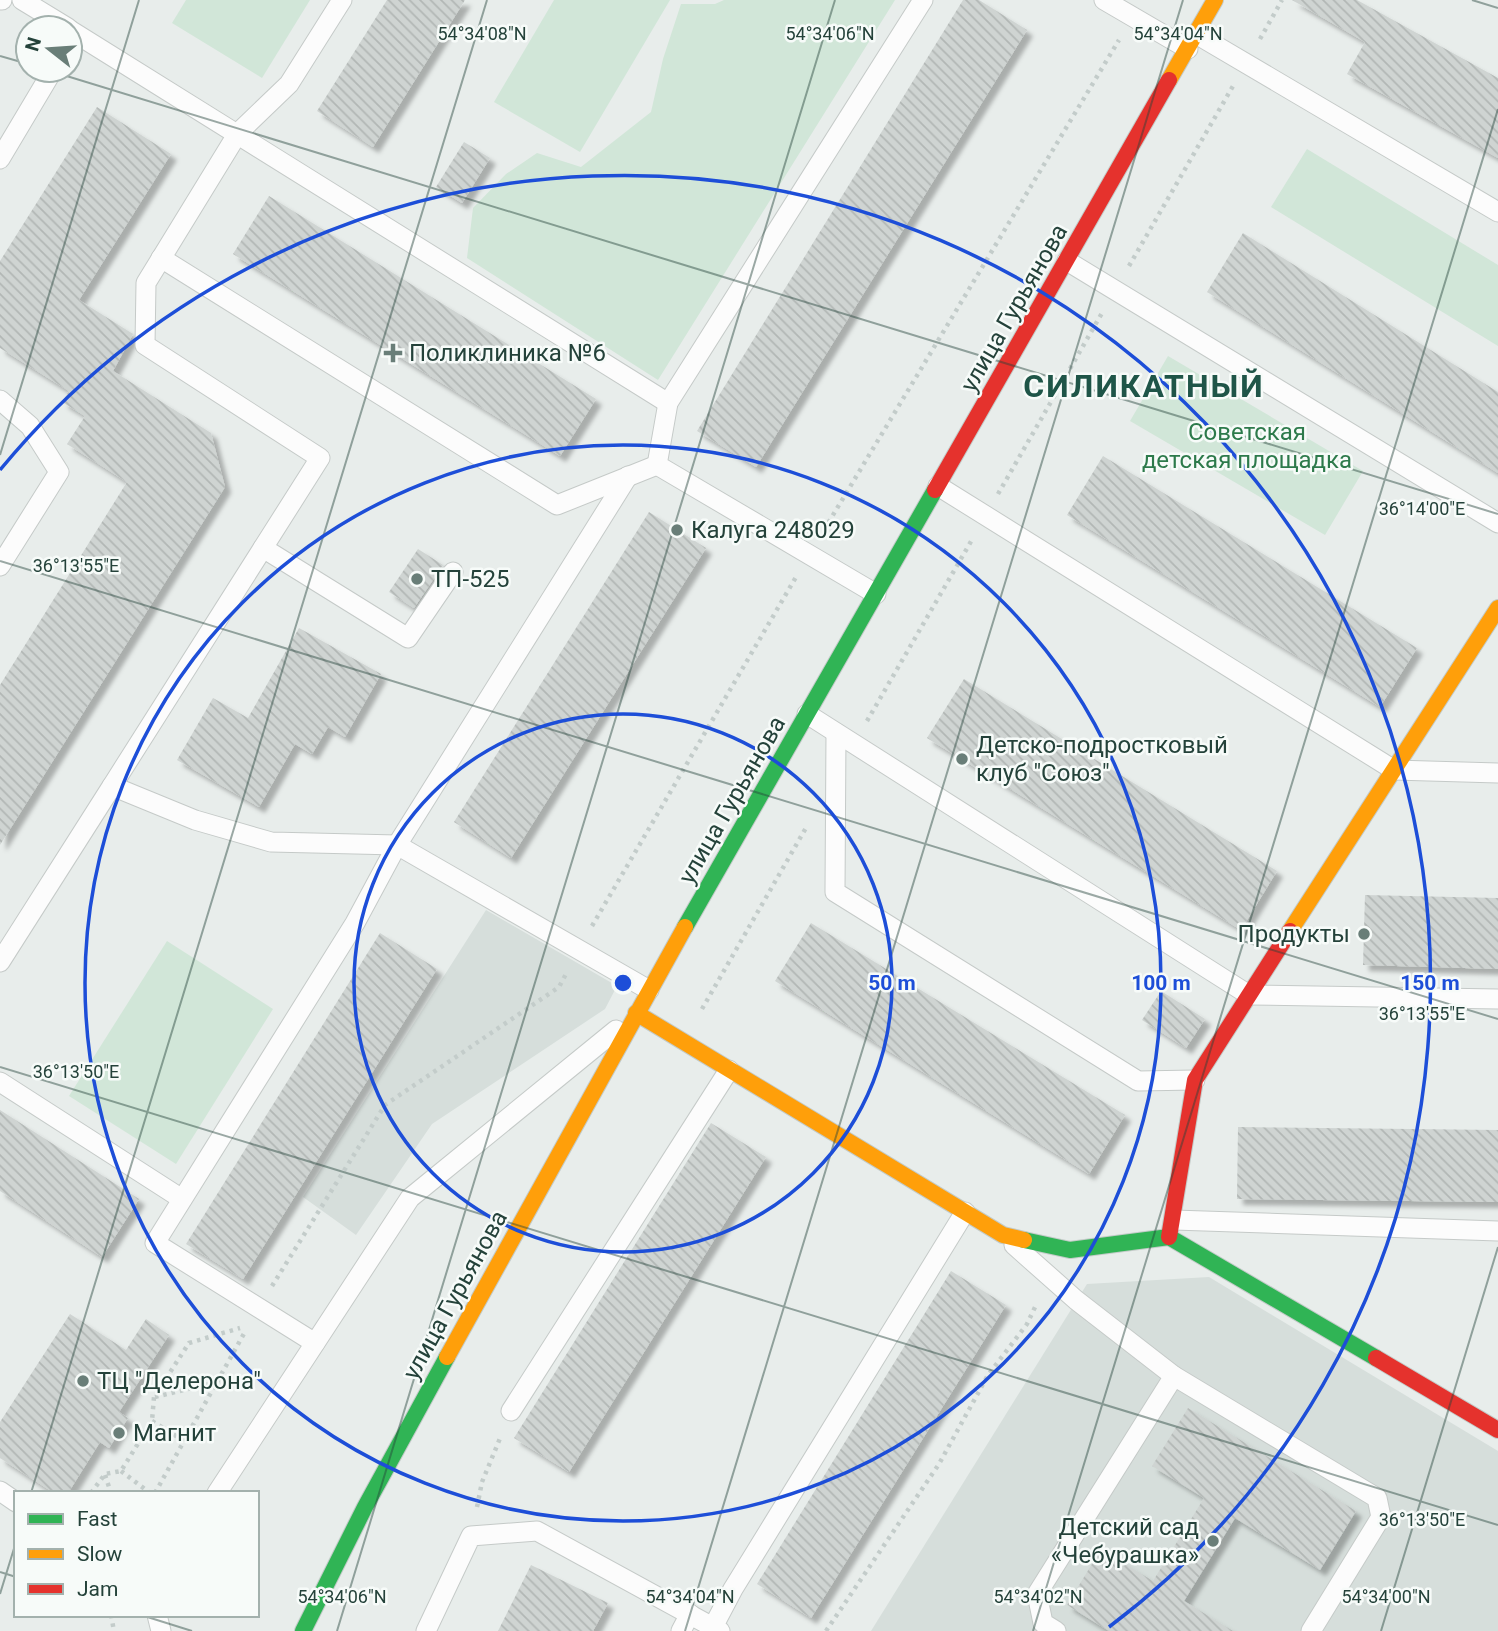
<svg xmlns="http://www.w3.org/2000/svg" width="1498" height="1631" font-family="Roboto,sans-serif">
  <defs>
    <pattern id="building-back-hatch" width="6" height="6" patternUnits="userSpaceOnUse" patternTransform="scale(1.75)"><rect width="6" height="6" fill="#cfd4d2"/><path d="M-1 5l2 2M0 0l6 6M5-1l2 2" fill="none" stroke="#b2b7b5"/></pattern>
    <filter id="shadow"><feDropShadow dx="6" dy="6" stdDeviation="2" flood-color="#0004"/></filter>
  </defs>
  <rect width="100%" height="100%" fill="#e8edeb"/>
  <g fill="#d6dedb">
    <path d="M486,910L617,986L605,1009L432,1124L356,1235L303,1197Z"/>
    <path d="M1209,1277L1498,1451V1631H871L1087,1284Z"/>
  </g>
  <g fill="#d1e6d8">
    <path d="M186,0H310L262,78L172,23Z"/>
    <path d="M554,0H670L580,152L494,102Z"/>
    <path d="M724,0H895L658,380L467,258L473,208L506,174L537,153L581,167L651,112L663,59L681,4H715Z"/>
    <path d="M1307,149L1498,265V346L1271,207Z"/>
    <path d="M1168,356L1363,471L1325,535L1130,421Z"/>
    <path d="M167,941L273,1009L176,1164L69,1096Z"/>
  </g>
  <g fill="url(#building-back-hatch)" filter="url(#shadow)">
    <path d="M387,0H465L373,147L317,111Z"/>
    <path d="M963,0H979L1027,30L756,467L697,431Z"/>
    <path d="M1292,0H1357L1498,78V158L1347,74L1365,42Z"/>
    <path d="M97,107L171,154L79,300L133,334L113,371L211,433L225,487L0,845V685L127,482L67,444L85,416L62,402L69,391L0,348V261Z"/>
    <path d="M464,142L490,158L462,203L436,187Z"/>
    <path d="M269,196L596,399L560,456L233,254Z"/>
    <path d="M1243,233L1498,392V473L1207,292Z"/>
    <path d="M1103,456L1417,648L1380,707L1067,515Z"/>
    <path d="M649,512L706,548L511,858L454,822Z"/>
    <path d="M418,549L443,565L414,608L389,592Z"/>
    <path d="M299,628L381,674L345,737L328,727L312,754L295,744L259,807L177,760L213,698L248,718Z"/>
    <path d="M964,679L1277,871L1241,930L927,738Z"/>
    <path d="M1365,895L1498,898V969L1363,965Z"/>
    <path d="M811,923L1125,1115L1089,1174L775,981Z"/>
    <path d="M380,933L437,969L243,1279L186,1244Z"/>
    <path d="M1161,991L1205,1019L1186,1048L1142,1020Z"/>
    <path d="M0,1110L139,1199L102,1257L0,1191Z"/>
    <path d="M711,1123L766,1157L569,1472L514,1438Z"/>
    <path d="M1238,1127L1498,1130V1202L1237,1199Z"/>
    <path d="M951,1271L1006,1305L811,1618L757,1584Z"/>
    <path d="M70,1314L126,1350L146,1319L169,1335L119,1412L128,1418L109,1448L100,1442L68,1493H54L0,1458V1422Z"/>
    <path d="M1188,1408L1356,1511L1320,1570L1235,1518L1184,1601L1233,1631H1109L1067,1605L1101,1549L1153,1581L1204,1498L1152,1466Z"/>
    <path d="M531,1565L608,1603L593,1631H498Z"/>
  </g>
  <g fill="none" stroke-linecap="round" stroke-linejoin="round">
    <g stroke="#c5cac8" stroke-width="21">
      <g id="lane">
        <path d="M0,0H2"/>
        <path d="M22,0L68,28"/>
        <path d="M1104,0L1188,49"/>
        <path d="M70,30L668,403"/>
        <path d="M1196,34L1498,212"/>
        <path d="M0,159L53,70"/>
        <path d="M161,258L557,505L657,465"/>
        <path d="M1067,261L1498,523"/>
        <path d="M0,400L30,426L59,472L0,566"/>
        <path d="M938,486L1394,770L1498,773"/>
        <path d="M263,548L408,638L453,572"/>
        <path d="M876,594L657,465L668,403L923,0"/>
        <path d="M807,714L1249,995L1498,999"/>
        <path d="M836,733L835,892L1138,1081L1195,1080"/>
        <path d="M112,786L320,458L145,345L146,283L238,133L289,84L342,0"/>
        <path d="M0,962L112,786L195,820L271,842L397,845L649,990"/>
        <path d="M0,1082L182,1199"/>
        <path d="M1174,1220L1498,1231"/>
        <path d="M1014,1245L1076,1300L1174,1376L1377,1498L1381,1517L1311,1631"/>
        <path d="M315,1343L155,1243L355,923L397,845L628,476"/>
        <path d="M511,1411L729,1070"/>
        <path d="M0,1491L16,1502"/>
        <path d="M217,1493L410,1198L616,1030"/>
        <path d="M157,1615L161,1631"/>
        <path d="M713,1627L733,1589L965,1212"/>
        <path d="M426,1631L471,1536L537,1531L720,1631"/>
        <path d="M681,1631L690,1614"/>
        <path d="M1056,1631L1043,1623L1037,1594L1174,1376"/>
      </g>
    </g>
    <g stroke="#c3cbc8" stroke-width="18">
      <g id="fast">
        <path d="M685,927L935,490"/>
        <path d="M1024,1240L1070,1250L1169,1237L1376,1358"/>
        <path d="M303,1631L365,1507L447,1357"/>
      </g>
    </g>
    <g stroke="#c3cbc8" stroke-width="18">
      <g id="slow">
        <path d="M1169,80L1215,0"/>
        <path d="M1290,931L1498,608"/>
        <path d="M636,1013L1003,1235L1024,1240"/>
        <path d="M447,1357L685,927"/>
      </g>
    </g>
    <g stroke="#c3cbc8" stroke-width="18">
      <g id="jam">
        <path d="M935,490L1169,80"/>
        <path d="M1169,1237L1195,1080L1290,931"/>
        <path d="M1376,1358L1498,1430"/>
      </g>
    </g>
    <g stroke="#c3ccca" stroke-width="4.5" stroke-dasharray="3.5 5" stroke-linecap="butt">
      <path d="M1260,39L1282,0"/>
      <path d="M1129,266L1233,86"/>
      <path d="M998,494L1102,313"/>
      <path d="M824,530L1119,40"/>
      <path d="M867,721L973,538"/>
      <path d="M592,926L796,577"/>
      <path d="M702,1009L807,826"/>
      <path d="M272,1286L385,1105L559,987L566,974"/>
      <path d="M155,1397L217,1382"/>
      <path d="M152,1421L184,1441"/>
      <path d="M121,1471L150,1493"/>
      <path d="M105,1475L111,1493"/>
      <path d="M91,1493L105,1474L121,1471L152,1421L154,1397L189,1343L240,1328"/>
      <path d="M155,1493L246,1330"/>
      <path d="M477,1507L482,1482L501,1436"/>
      <path d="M111,1615L114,1631"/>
      <path d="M826,1631L939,1464L988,1375L1027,1324L1037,1303"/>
    </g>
    <use href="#lane" stroke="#fcfcfc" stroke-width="19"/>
    <use href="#fast" stroke="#30b455" stroke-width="16"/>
    <use href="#slow" stroke="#ff9f0a" stroke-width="16"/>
    <use href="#jam" stroke="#e5322d" stroke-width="16"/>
  </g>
  <path fill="none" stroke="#24423a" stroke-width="2" stroke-opacity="0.45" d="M1472,0L1498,8M0,56L28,64M47,70L1498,514M0,455L139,0M0,561L1498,1019M0,1067L1498,1525M31,1493L487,0M0,1572L16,1577M0,1594L16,1542M141,1615L192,1631M337,1631L835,0M685,1631L1183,0M1033,1631L1498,109M1381,1631L1498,1247"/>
  <g fill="none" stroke="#1d4ed8" stroke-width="3.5">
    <circle cx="623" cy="983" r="269"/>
    <circle cx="623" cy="983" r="538"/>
    <path d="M0 470A807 807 0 1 1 1109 1627"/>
  </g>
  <g fill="#697e78" stroke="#f7fbf9" stroke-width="2.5">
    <path d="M389.5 342.5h7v7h7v7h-7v7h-7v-7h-7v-7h7z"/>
    <circle cx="677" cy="530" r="7"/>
    <circle cx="417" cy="579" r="7"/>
    <circle cx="962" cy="759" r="7"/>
    <circle cx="1364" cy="934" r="7"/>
    <circle cx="83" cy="1381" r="7"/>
    <circle cx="119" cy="1433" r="7"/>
    <circle cx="1213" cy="1541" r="7"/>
  </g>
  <g text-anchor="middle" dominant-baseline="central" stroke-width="5" stroke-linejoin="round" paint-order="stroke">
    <g font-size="24" fill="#24423a" stroke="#f7fbf9">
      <text transform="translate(1014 308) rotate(-60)">улица Гурьянова</text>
      <text transform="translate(732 800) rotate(-60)">улица Гурьянова</text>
      <text transform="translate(455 1295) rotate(-61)">улица Гурьянова</text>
    </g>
    <g font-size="24" fill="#24423a" stroke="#f7fbf9" text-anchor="start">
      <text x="409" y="353">Поликлиника №6</text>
      <text x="691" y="530">Калуга 248029</text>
      <text x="431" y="579">ТП-525</text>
      <text x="976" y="745">Детско-подростковый<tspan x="976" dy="28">клуб "Союз"</tspan></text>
      <text x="1350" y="934" text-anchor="end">Продукты</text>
      <text x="97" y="1381">ТЦ "Делерона"</text>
      <text x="133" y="1433">Магнит</text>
      <text x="1199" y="1527" text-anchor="end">Детский сад<tspan x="1199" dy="28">«Чебурашка»</tspan></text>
    </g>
    <g font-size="24" fill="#2d7a4b" stroke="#f7fbf9">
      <text x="1247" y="432">Советская<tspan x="1247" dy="28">детская площадка</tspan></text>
    </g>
    <g font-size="32" font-weight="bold" letter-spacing="2" fill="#1f5548" stroke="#f7fbf9">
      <text x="1144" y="386">СИЛИКАТНЫЙ</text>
    </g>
  </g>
  <g font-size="18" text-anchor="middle" fill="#24423a" stroke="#f7fbf9" stroke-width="5" stroke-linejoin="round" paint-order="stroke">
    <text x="482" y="40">54°34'08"N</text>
    <text x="830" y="40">54°34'06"N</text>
    <text x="1178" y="40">54°34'04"N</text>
    <text x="1422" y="515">36°14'00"E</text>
    <text x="76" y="572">36°13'55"E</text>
    <text x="1422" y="1020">36°13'55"E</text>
    <text x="76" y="1078">36°13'50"E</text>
    <text x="1422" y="1526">36°13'50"E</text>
    <text x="342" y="1603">54°34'06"N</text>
    <text x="690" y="1603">54°34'04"N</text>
    <text x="1038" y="1603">54°34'02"N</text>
    <text x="1386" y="1603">54°34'00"N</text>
  </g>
  <circle cx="623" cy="983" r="10" fill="#1d4ed8" stroke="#f7fbf9" stroke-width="3.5"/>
  <g font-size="21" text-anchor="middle" font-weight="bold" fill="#1d4ed8" stroke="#f7fbf9" stroke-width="5" stroke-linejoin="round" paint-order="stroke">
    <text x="892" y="990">50 m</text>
    <text x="1161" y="990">100 m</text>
    <text x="1430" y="990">150 m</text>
  </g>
  <rect x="14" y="1491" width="245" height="126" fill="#f7fbf9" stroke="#a3b1ad" stroke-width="2"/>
  <rect x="28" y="1514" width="35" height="10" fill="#30b455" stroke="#a3b1ad" stroke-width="2"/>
  <text x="77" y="1526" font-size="21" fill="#24423a">Fast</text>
  <rect x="28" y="1549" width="35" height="10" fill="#ff9f0a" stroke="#a3b1ad" stroke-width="2"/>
  <text x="77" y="1561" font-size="21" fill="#24423a">Slow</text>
  <rect x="28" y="1584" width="35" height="10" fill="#e5322d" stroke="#a3b1ad" stroke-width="2"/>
  <text x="77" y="1596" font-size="21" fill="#24423a">Jam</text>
  <g transform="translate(49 49) rotate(287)"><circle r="33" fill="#f7fbf9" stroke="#a3b1ad" stroke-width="2"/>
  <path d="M0-5L12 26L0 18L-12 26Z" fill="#697e78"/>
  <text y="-10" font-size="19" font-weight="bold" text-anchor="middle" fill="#24423a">N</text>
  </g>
</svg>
